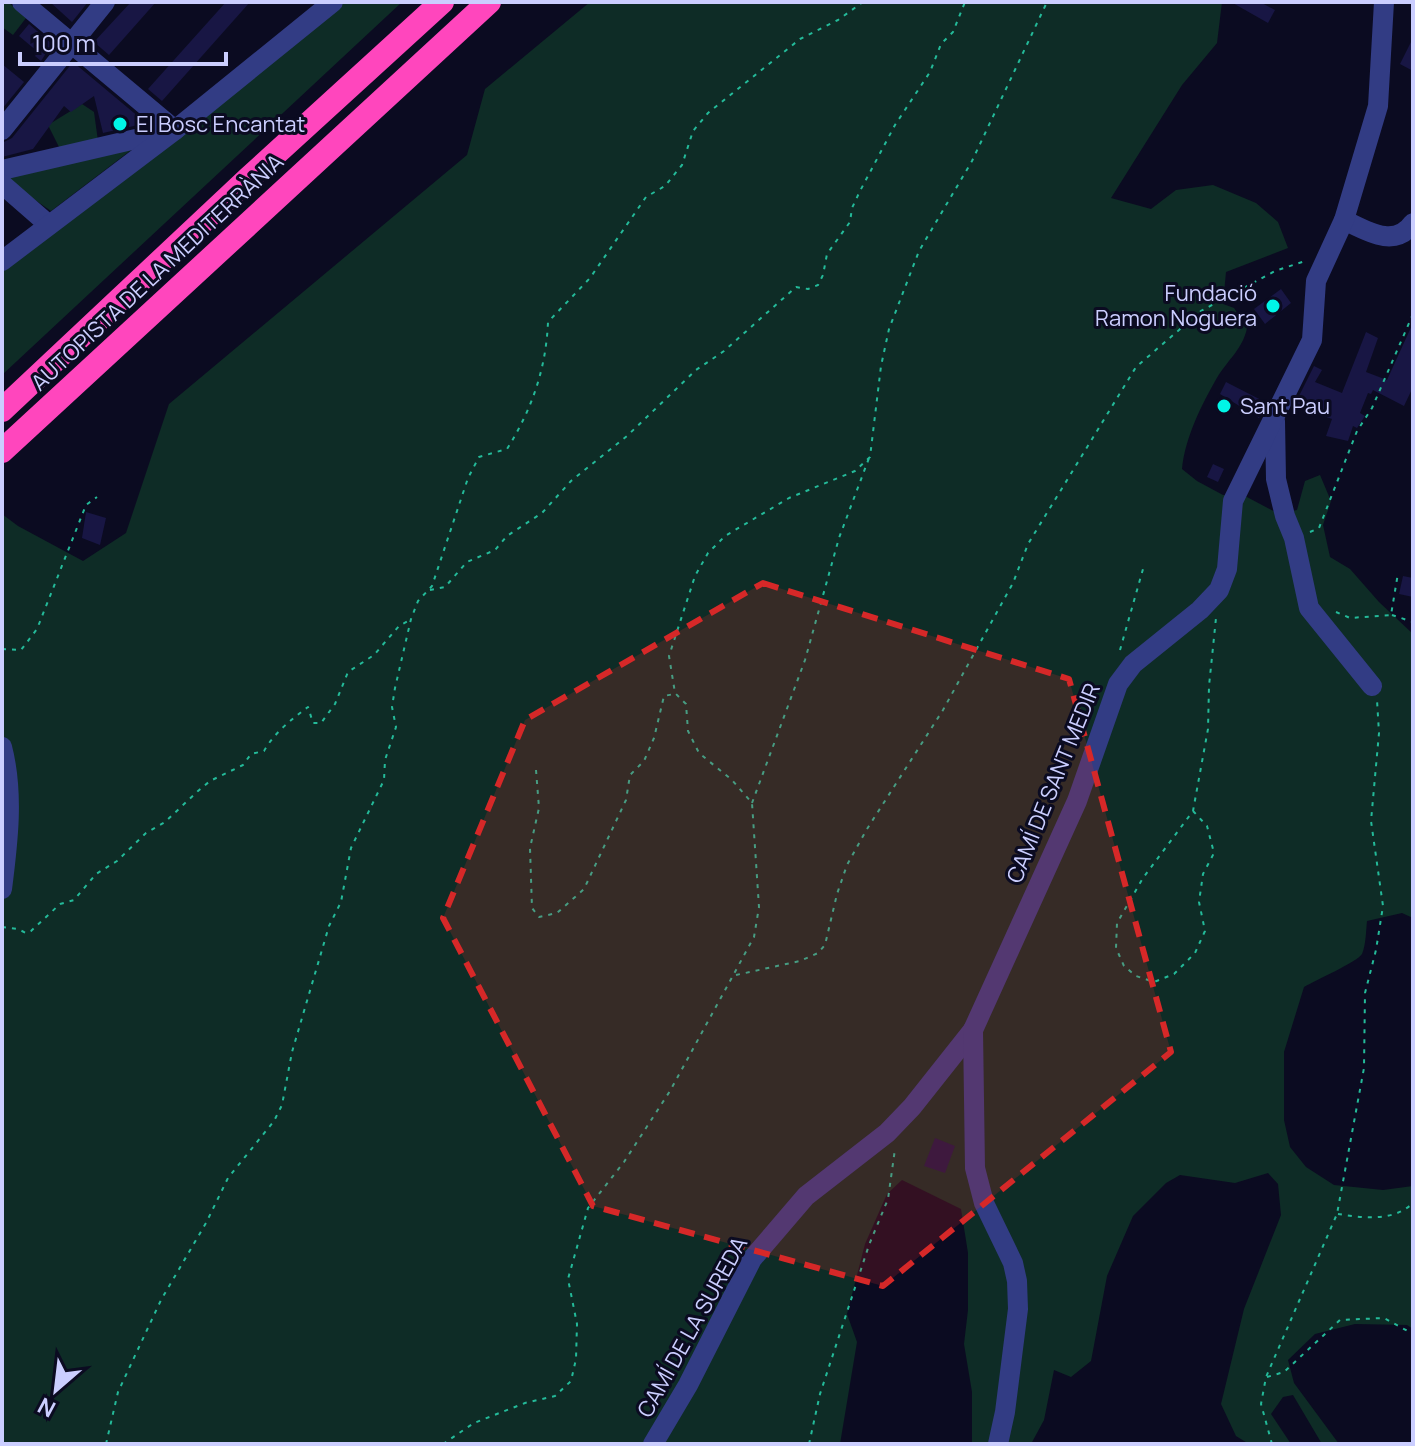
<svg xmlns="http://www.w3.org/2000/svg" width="1415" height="1446" font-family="Manrope,sans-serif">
  <rect width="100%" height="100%" fill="#0b0b21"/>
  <g fill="#0e2c26">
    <path d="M2,2H8L26,18L13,35L2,27Z"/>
    <path d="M342,2H402L2,375V271L162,149Z"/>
    <path d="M590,2H1222L1217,43L1182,85L1111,198L1151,209L1176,190L1213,185L1256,203L1278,222L1288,248L1226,272L1223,304L1234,308L1247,328C1243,348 1229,359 1218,376C1202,404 1185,437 1182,469L1197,481L1223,495L1245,496L1279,514L1297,510L1305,481L1320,475L1331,501L1323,525L1330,557L1350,569L1379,602L1413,634V918L1402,913L1367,921C1366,930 1366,945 1362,954C1357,962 1316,980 1304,987L1284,1052V1120L1290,1147L1306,1167L1334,1185L1383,1190L1413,1186V1329L1407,1325L1355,1324L1315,1334L1288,1360L1294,1383L1339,1444H1322L1293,1395L1283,1397L1271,1414L1291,1444H1249L1236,1436L1221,1404L1244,1309L1281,1215L1278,1184L1268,1173L1235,1183L1180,1175L1166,1183L1133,1216L1107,1276L1091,1361L1071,1377L1054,1370L1044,1420L1031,1444H972V1392L964,1344L968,1310V1253L961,1209L902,1180L887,1194L865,1244L847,1314L857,1342L840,1444H2V514L18,526L83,561L126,533L169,404L467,155L485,89Z"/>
    <path d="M82,104L94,112L98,141L60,149L48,125Z"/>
    <path d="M139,144L51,211L2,177Z"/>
  </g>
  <g fill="#181644">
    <path d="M50,2H88L72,22Z"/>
    <path d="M131,2H156L109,55L94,42Z"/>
    <path d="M226,2H250L162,101L148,89Z"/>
    <path d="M1231,2H1260L1275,10L1268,23Z"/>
    <path d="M29,24L52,44L41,61L35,56L38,52L19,36Z"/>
    <path d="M1413,38V71L1400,64Z"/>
    <path d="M73,62L140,118L138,125L103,133L94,96L71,112L64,106L33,149L2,157V143L12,138Z"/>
    <path d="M2,64L24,82L2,109Z"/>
    <path d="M1281,289L1291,303L1265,324L1254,309Z"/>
    <path d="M1413,323V387L1404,406L1373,390L1371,394L1368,393L1360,413L1365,416L1357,428L1353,426L1348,441L1326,436L1332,419L1294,406L1314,366L1322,370L1315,382L1342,393L1366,332L1378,338L1366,372L1387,380Z"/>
    <path d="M1226,382L1267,403L1259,418L1220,394Z"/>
    <path d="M1213,464L1224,469L1218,482L1207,477Z"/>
    <path d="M86,512L106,518L100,545L82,538Z"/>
    <path d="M1403,576L1413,578V597L1399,594Z"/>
    <path d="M935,1138L955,1146L945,1173L924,1166Z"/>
  </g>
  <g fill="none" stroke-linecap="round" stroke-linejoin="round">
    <g stroke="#24ba99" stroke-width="2" stroke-dasharray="4 6" stroke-linecap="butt">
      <path d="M1310,532L1319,528L1357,431L1372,408L1413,314"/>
      <path d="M430,590L445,587L467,562L495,550L507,536L542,513L571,481L627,436L696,370L724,351L796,287L808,289L818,285L823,275L827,254L850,222L852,208L860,191L895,125L930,72L941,44L953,32L965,2"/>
      <path d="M1336,612L1350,618L1391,615L1398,573"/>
      <path d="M1392,615L1413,622"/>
      <path d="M2,649L21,650L37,629L86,505L97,497"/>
      <path d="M1120,650L1143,569"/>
      <path d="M536,770L539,808L530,848L532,908L539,917L557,913L584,889L626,800L630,775L644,761L654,738L664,696L674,694"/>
      <path d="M752,803L805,660L839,538L869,458"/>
      <path d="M1193,811L1207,826L1214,853L1203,874L1199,902L1205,931L1195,953L1174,974L1154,982L1136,976L1124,966L1116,948L1117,923L1143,878L1193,811L1208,729L1209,686L1216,618"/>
      <path d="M2,927L18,929L26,933L31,931L60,904L74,900L96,874L117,861L146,833L165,822L198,791L210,781L243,765L251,754L264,751C274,733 292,719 308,707L313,723H321L335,704L348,672L374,655L399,626L410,620"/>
      <path d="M736,975L800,961L818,953L825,945L837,894L847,865L867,829L943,710L1013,583L1028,544L1136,367L1201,311L1275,271L1305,261"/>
      <path d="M1338,1214C1364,1218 1393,1222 1413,1203"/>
      <path d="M1267,1377L1284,1372L1340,1320L1384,1318L1413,1334"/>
      <path d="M106,1444L118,1392L161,1300L206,1223L228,1178L274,1121L282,1105L292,1052L329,926L341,902L351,848L384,780L385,760L396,727L392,707L395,688L411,619L418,601L432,586L468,478L479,457L507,449C532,409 546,369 548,322L590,278L646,197L665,186L682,165L693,131L708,113L800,39L838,20L863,2"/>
      <path d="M443,1444L474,1423L525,1403L555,1396L571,1381L576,1359L577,1324L568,1279L588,1208L624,1162L670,1091L754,937L759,907L752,803L732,780L699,753L688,731L686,704L675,693L669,656L695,576L708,553L725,536L789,498L855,471L870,457L881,366L889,329L919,251L972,161L1047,2"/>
      <path d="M809,1444L820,1394L869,1245L888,1199L895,1149"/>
      <path d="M1272,1444L1261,1404L1266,1377L1337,1214L1364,1068L1365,993L1376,950L1383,906L1371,821L1379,733L1377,700"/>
    </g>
    <g stroke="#323c84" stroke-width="20">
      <path d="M22,2L175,130"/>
      <path d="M2,130L105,2"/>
      <path d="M2,170L166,132"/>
      <path d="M2,184L49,225"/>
      <path d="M1344,220C1367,231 1395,249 1413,223"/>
      <path d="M2,261L175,130L333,2"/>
      <path d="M1275,421L1276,479L1285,516L1294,538L1309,608L1372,686"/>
      <path d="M2,747C14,793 8,842 2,889"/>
      <path d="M653,1444L688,1385L752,1259L806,1196L887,1133L912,1107L973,1030"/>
      <path d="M998,1444L1005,1412L1018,1309L1017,1281L1013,1263L984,1203L975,1168L973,1030L1077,801L1118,684L1133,664L1200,610L1219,590L1227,569L1233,501L1312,340L1316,281L1344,220L1378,106L1384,2"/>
    </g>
    <g stroke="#ff46bd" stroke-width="24">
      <path d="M2,410L249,178L442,2"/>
      <path d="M2,451L489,2"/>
    </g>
  </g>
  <path fill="#d62828" fill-opacity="0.2" stroke="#d62828" stroke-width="6" stroke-dasharray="16 10" stroke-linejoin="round" d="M763,583L1069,679L1171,1052L883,1286L593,1206L443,918L525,720Z"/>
  <g fill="#00f6e7" stroke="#0b0b21" stroke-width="3">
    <circle cx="120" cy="124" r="8"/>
    <circle cx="1273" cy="306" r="8"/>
    <circle cx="1224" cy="406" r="8"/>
  </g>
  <g text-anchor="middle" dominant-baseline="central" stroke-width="6" stroke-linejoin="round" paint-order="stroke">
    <g font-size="22" fill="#cbceff" stroke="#0b0b21" text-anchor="start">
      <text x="136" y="124">El Bosc Encantat</text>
      <text x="1257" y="293" text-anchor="end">Fundació<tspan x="1257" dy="25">Ramon Noguera</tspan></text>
      <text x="1240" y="406">Sant Pau</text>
    </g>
    <g font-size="22" fill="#cbceff" stroke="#0b0b21">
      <text transform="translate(157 272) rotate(-43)">AUTOPISTA DE LA MEDITERRÀNIA</text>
      <text transform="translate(1053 783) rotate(-68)">CAMÍ DE SANT MEDIR</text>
      <text transform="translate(692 1327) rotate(-61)">CAMÍ DE LA SUREDA</text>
    </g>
  </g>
  <rect width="1415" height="1446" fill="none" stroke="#cbceff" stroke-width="8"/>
  <g transform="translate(56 1390) rotate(208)" stroke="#0b0b21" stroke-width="6" paint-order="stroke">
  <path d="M0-6L14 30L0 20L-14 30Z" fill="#cbceff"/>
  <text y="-12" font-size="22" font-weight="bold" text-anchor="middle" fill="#cbceff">N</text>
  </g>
  <path d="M20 52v12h206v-12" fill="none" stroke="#cbceff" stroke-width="4"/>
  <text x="32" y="52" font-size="24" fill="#cbceff" stroke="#0b0b21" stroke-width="6" paint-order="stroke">100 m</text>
</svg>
